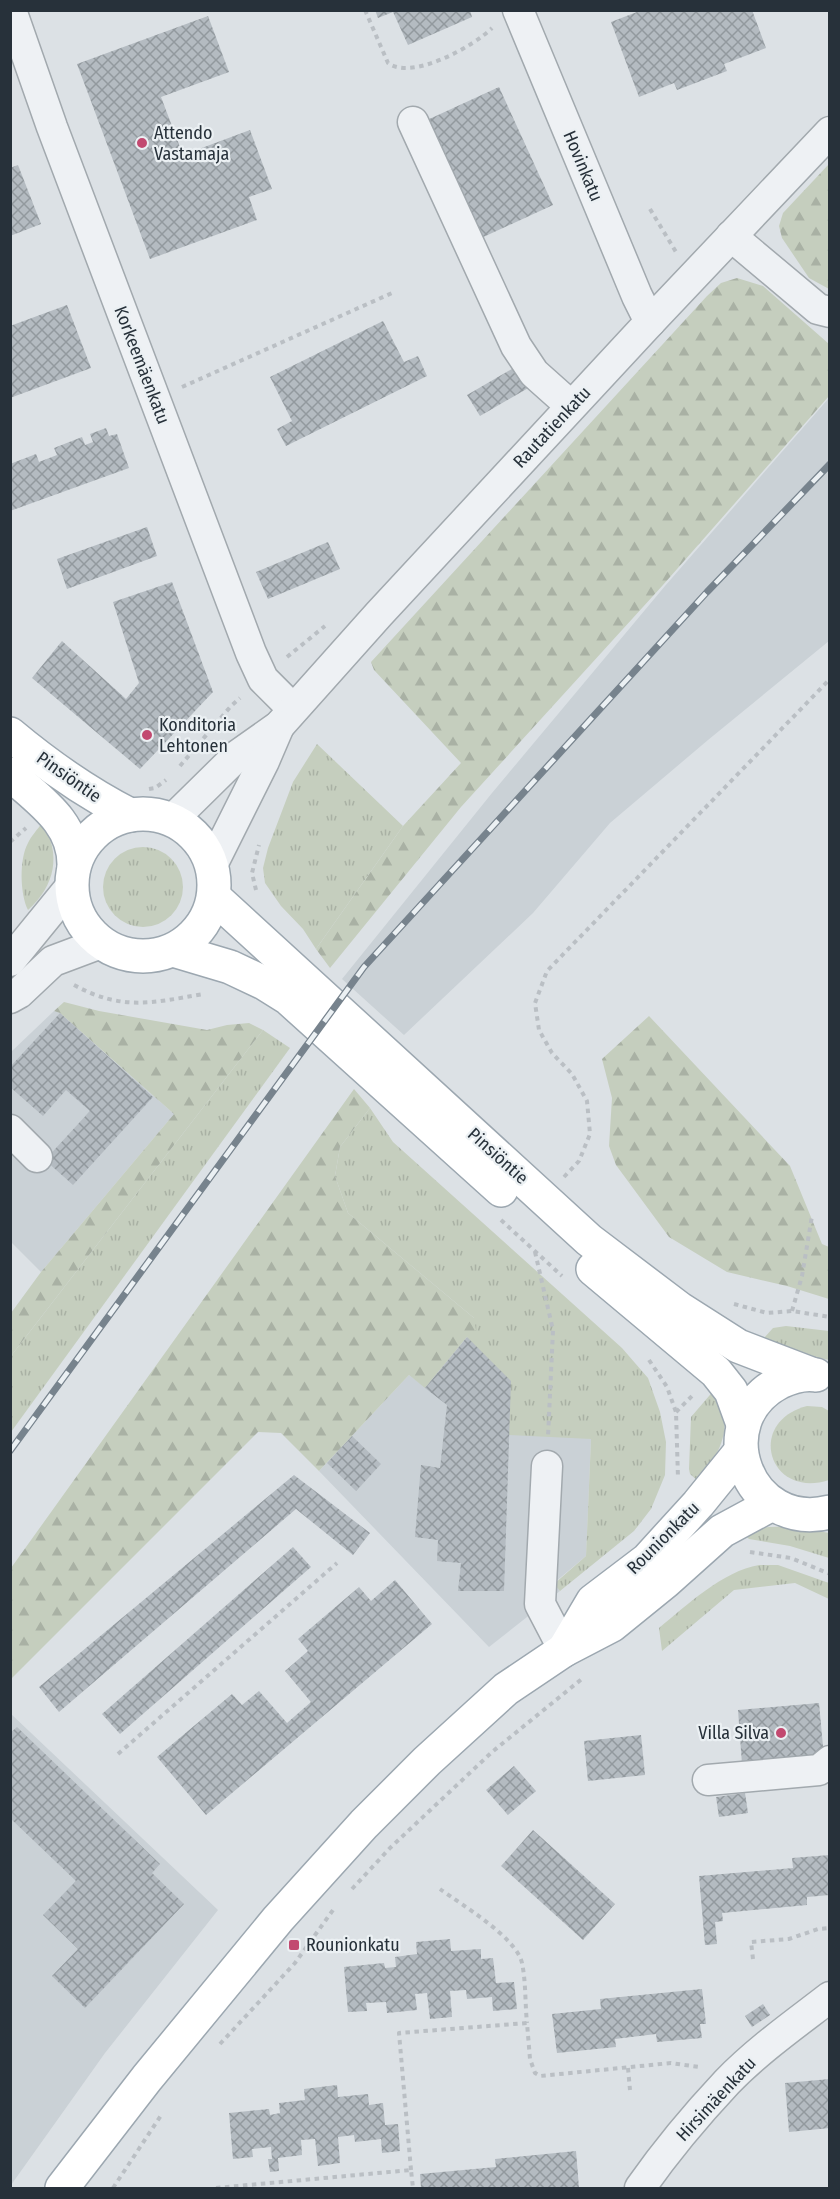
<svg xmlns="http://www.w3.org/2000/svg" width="840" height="2199" font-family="'Fira Sans Condensed',sans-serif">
  <defs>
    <pattern id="grass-tufts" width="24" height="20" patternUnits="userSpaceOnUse" patternTransform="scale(1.5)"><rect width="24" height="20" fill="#c5cebe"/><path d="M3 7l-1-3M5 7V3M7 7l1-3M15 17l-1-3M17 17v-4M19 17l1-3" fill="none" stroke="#a9b1a4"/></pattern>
    <pattern id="forest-firs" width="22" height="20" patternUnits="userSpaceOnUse" patternTransform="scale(1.5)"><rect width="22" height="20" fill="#c5cebe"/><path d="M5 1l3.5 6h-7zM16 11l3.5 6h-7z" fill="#a9b1a4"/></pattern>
    <pattern id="building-cross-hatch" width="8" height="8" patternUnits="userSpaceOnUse" patternTransform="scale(1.5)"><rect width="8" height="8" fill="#b4bbc1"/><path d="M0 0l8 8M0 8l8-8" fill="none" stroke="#92999e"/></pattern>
  </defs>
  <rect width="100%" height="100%" fill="#dce1e5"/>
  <g fill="#cad1d6">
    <path d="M829,398V641L708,740L610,823L533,913L404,1035L342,979L492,793L665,586Z"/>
    <path d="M54,1011L60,1013L174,1114L41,1272L11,1242V1052Z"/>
    <path d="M409,1375L425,1387L591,1439L586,1556L554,1583L560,1591L489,1647L319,1471Z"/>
    <path d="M11,1714L218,1910L105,2053L11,2185Z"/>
  </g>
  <g fill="url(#grass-tufts)">
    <path d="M317,744L403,826L316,949L303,929L281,906L265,883L263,868L268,848L293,782Z"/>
    <path d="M42,823C62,854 55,886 28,910C20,894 19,859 28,843C31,836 38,829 42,823Z"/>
    <circle cx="143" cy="887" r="40"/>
    <path d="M263,1030L290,1048L11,1432V1356Z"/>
    <path d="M370,1108L393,1142L622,1348L648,1378L660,1412L666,1442L665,1475L651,1509L634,1531L560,1591L554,1584L586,1556L591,1439L509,1435L467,1337L474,1318L348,1213L335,1176L340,1147Z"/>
    <path d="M786,1326L829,1331V1360L814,1357L764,1338L773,1328Z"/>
    <path d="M715,1389C718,1398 722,1407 724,1417C728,1441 712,1463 698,1481L690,1474L689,1469L691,1417Z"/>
    <path d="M807,1406L822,1407L829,1411V1480C769,1500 745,1422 807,1406Z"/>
    <path d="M792,1526L829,1533V1558L790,1546L749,1539L743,1533C758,1526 775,1527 792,1526Z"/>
    <path d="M759,1565H778L829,1583V1599L795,1583L734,1590L662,1651L659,1628C687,1605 723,1571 759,1565Z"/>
  </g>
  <g fill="url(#forest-firs)">
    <path d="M829,164V289L809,278L782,238L779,226L783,213Z"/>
    <path d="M737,278L763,286L829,344V396L663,585L461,807L330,968L316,949L403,826L461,763L374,670L371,662L707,296L721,283Z"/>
    <path d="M64,1002L99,1011L207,1030L227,1025L249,1023L263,1030L11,1356V1313L41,1272L174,1114L60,1013L54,1011Z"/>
    <path d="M649,1016L790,1166L822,1244L829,1247V1299L787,1286L727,1272L669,1237L616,1165L609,1146L612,1098L602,1059Z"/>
    <path d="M354,1089L370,1108L340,1147L335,1176L348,1213L474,1318L476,1330L467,1337L425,1388L409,1375L319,1471L281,1433L258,1432L11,1679V1568Z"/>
  </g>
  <g fill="url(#building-cross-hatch)">
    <path d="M375,10H470L472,17L408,45L393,12L378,18Z"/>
    <path d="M642,10H752L766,48L724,64L727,71L677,90L674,83L639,97L611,22Z"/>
    <path d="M208,16L229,72L161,97L183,155L250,130L272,189L249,197L257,220L150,259L77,64Z"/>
    <path d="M499,87L553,205L479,239L425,121Z"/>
    <path d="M18,165L41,224L10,236V168Z"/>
    <path d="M67,305L91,368L10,398V326Z"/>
    <path d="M383,321L404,362L418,356L427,376L286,446L277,429L292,421L270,377Z"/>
    <path d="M517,366L530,387L480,416L467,395Z"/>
    <path d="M106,428L109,436L117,434L129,468L10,511V464L36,454L39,462L57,455L54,448L82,437L85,445L93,442L90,434Z"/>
    <path d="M147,527L157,556L67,589L57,559Z"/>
    <path d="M328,542L340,569L268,599L256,572Z"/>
    <path d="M172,582L213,692L140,769L32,678L62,641L126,699L139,683L113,602Z"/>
    <path d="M60,1013L153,1097L73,1185L45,1160L90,1111L66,1090L43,1116L10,1087V1067Z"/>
    <path d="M467,1337L511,1381L504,1591H458L461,1563L437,1561L438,1540L415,1537L421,1465L440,1468L447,1405L425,1388Z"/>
    <path d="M352,1436L381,1464L356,1491L327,1463Z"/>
    <path d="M294,1475L370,1533L353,1555L296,1509L59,1712L39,1687Z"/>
    <path d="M293,1547L311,1567L120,1734L102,1714Z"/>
    <path d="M395,1580L432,1624L206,1815L157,1757L232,1694L242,1705L259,1691L287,1723L311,1702L285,1671L308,1651L298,1639L359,1587L371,1601Z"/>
    <path d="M819,1703L824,1757L742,1764L738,1710Z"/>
    <path d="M17,1727L160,1864L152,1873L184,1904L85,2008L52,1976L78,1949L43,1915L76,1881L10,1818V1733Z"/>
    <path d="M641,1735L645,1775L588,1781L584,1741Z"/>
    <path d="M514,1766L536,1791L508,1815L486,1790Z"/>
    <path d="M745,1793L748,1813L719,1817L716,1797Z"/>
    <path d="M533,1830L615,1904L583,1940L501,1866Z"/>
    <path d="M830,1855V1895L807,1897V1905L722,1913L723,1921L715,1922L717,1944L705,1945L699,1876L793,1868L792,1858Z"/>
    <path d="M450,1939L451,1951L481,1949V1959L493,1958L496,1983L514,1982L517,2009L493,2011L492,1997L467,1999L466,1990L450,1991L452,2017L430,2019L427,1993L415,1994L417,2010L387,2013L386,2002L366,2003L367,2011L348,2012L344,1967L384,1963L385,1968L396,1967L395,1957L417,1954L416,1942Z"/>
    <path d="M702,1989L706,2024H700L702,2038L657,2042L656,2034L615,2039L616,2047L557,2053L552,2014L601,2009L600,1999Z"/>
    <path d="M763,2004L770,2015L752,2027L745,2016Z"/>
    <path d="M830,2079V2128L789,2132L785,2083Z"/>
    <path d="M337,2085L338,2097L368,2094L369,2105L383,2103L385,2125L398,2124L400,2151L382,2153L381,2139L355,2142L354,2135L338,2137L340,2163L318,2166L315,2139L301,2140L302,2155L278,2158L279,2171L270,2172L268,2159H272L271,2147L252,2149L253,2157L233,2159L229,2113L269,2109L270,2115L280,2113L279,2103L305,2100L304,2089Z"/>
    <path d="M576,2151L579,2188H421L420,2174L496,2167L495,2159Z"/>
  </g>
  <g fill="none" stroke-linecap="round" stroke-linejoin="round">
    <g stroke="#a2a9ae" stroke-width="33">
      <g id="minor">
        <path d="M11,10L52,127L251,653L263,679L293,709"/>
        <path d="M518,10L637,296L650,322"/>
        <path d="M413,122L516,346L534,373L571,406"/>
        <path d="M731,236L818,309L830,312"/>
        <path d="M172,820L238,755L279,726L379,614L650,322L830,132"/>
        <path d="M212,865L264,761L279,726"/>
        <path d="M10,961L72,885"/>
        <path d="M10,998L19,993L53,961L101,943"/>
        <path d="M10,1130L37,1157"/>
        <path d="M547,1466L540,1604L564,1650"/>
        <path d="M708,1780L819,1770L830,1761"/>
        <path d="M640,2188C666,2151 696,2115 727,2082C758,2050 795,2024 830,1997"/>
      </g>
    </g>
    <g stroke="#9ca7b0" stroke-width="36">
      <g id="major">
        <path d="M10,734C47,765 87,793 130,815"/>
        <path d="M10,774C40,801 75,823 74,866"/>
        <circle cx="143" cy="885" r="71"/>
        <path d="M214,897L589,1240L680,1309L738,1346L811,1374"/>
        <path d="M173,950L230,967L264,983L288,998L501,1190"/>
        <path d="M593,1269L716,1372L731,1391L743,1424"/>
        <path d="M816,1375C804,1373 791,1377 780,1382C705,1421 748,1533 830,1512"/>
        <path d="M564,1650L593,1601L647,1560L698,1504L741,1451"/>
        <path d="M62,2188L147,2078L278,1919L364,1824L427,1761L506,1689L564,1650L612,1625L665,1582L722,1531L772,1504"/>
      </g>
    </g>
    <g stroke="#babfc4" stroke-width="4" stroke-dasharray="4.5 4.5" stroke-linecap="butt">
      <path d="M365,10L388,63C412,81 474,46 492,28"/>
      <path d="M650,209L676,252"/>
      <path d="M182,387L392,293"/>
      <path d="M287,657L325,626"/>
      <path d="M180,766L231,706L240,698"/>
      <path d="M149,789L155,788L166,780"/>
      <path d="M10,842L26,828"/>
      <path d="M256,890L252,873L259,845"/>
      <path d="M74,985C122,1011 152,1003 203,994"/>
      <path d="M564,1177L579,1161L590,1134L587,1101L572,1074L552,1053L539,1030L535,1003L547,971L830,679"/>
      <path d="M501,1220L562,1276"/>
      <path d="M535,1252L553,1330L548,1437"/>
      <path d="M734,1304L767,1313L792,1311L830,1317"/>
      <path d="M792,1311L802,1276L812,1216"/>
      <path d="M649,1360L667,1387L676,1412L678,1478"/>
      <path d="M676,1412L695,1393"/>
      <path d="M750,1552L791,1558L830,1574"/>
      <path d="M118,1754L337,1563"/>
      <path d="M352,1889L390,1848L492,1752L583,1678"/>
      <path d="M440,1889C462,1905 516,1937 522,1963C526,1982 525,2004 527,2023"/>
      <path d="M753,1959L751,1942L789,1939L818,1929L830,1928"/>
      <path d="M220,2044L295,1963L333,1910"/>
      <path d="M628,2068L630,2090"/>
      <path d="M411,2170L399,2033L527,2023L530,2059L535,2073L540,2076L671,2063L699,2067"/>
      <path d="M113,2188L162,2114"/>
      <path d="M216,2188L411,2170L413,2188"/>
    </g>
    <use href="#minor" stroke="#eef1f4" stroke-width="30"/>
    <use href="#major" stroke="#fff" stroke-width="33"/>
    <g stroke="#77838d" stroke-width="7">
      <path id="rail" d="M10,1451L364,967L707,592L830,464"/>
    </g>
    <use href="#rail" stroke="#ebf0f3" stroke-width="4.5" stroke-dasharray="14" stroke-linecap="butt"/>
  </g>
  <g fill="#c24970" stroke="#ebf0f3" stroke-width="2">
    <circle cx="142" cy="143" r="6"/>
    <circle cx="147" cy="735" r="6"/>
    <circle cx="781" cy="1733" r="6"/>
    <rect x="288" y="1939" width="12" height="12" rx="3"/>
  </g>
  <g text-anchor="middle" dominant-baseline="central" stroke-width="4.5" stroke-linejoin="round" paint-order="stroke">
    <g font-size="18" fill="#27313a" stroke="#ebf0f3" text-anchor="start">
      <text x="154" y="133">Attendo<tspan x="154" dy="21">Vastamaja</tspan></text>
      <text x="159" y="725">Konditoria<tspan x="159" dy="21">Lehtonen</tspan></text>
      <text x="769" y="1733" text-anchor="end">Villa Silva</text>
      <text x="306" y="1945">Rounionkatu</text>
    </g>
    <g font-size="18" fill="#27313a" stroke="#ebf0f3">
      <text transform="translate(583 166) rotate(67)">Hovinkatu</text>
      <text transform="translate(142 365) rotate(69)">Korkeemäenkatu</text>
      <text transform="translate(552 427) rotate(-47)">Rautatienkatu</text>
      <text transform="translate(69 777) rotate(35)">Pinsiöntie</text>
      <text transform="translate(498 1156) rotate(42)">Pinsiöntie</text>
      <text transform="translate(663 1538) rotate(-45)">Rounionkatu</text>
      <text transform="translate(716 2099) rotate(-47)">Hirsimäenkatu</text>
    </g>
  </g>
  <rect width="840" height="2199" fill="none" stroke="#27313a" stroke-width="24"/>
</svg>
